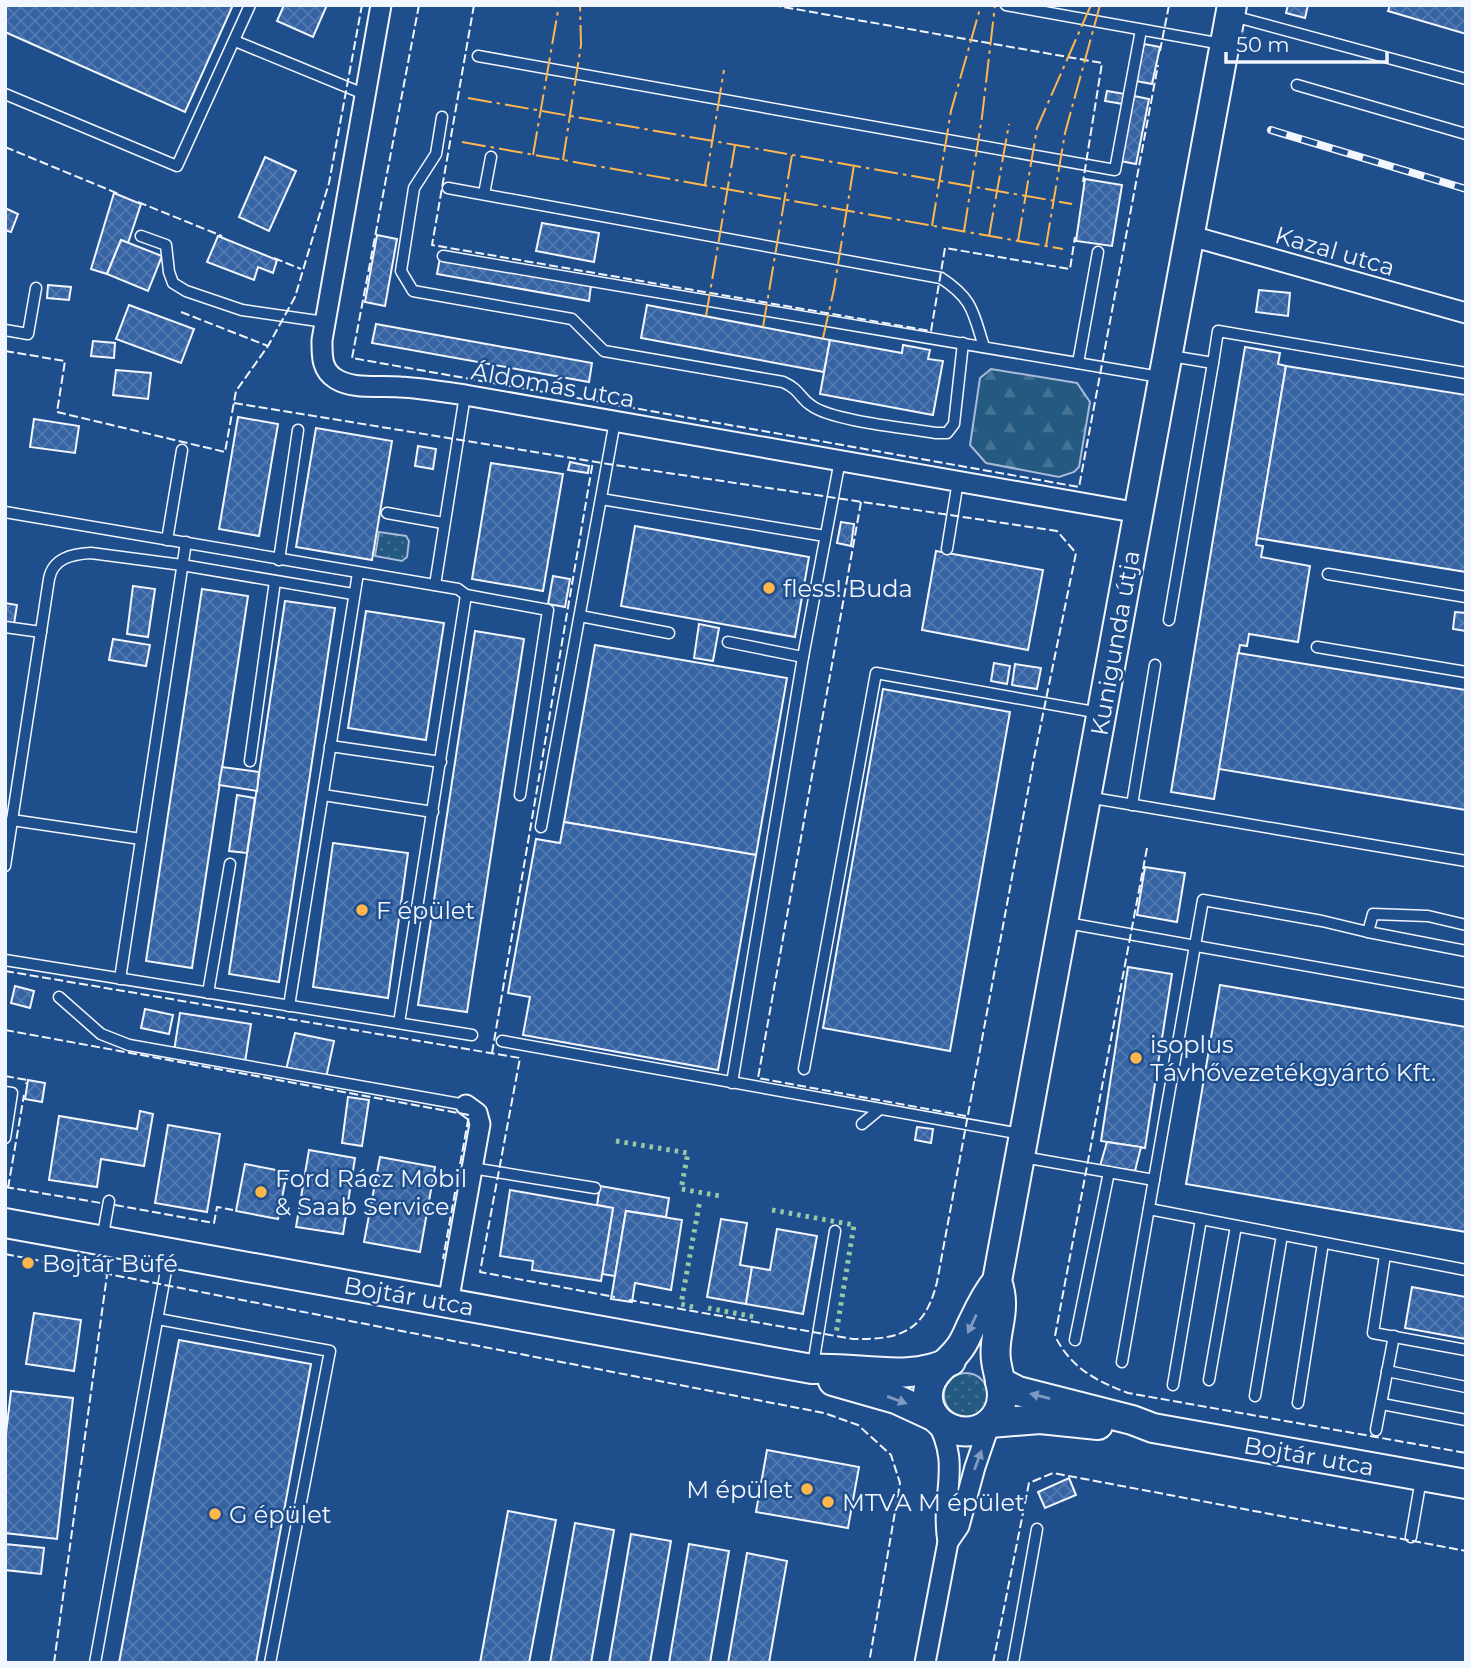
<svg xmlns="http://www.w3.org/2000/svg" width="1471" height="1668" font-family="Montserrat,sans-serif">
  <defs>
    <pattern id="grass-dots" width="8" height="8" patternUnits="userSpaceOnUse" patternTransform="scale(1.75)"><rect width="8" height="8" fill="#245a82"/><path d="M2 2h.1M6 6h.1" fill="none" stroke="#447295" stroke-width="1.8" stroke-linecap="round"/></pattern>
    <pattern id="forest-firs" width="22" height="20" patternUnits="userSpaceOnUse" patternTransform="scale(1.75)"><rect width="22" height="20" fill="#245a82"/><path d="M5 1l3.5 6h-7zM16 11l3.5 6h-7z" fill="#447295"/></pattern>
    <pattern id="building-cross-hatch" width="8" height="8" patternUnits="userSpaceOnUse" patternTransform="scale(1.75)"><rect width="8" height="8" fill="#3563a3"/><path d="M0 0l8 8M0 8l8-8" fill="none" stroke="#537ab1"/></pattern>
  </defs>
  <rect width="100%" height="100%" fill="#1f4e8c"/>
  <g fill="url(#grass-dots)" stroke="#a8bbd7" stroke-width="2">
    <path d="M379,532L406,536L409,541L407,557L402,561L375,556Z"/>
    <circle cx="966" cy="1395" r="22"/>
  </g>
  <path fill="url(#forest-firs)" stroke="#a8bbd7" stroke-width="2" d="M991,369L1077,383L1090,402L1079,467L1074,472L1059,477L986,463L970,445L980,378Z"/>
  <g fill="url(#building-cross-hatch)" stroke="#f2f6ff" stroke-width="2">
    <path d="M5,5H233L185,112L5,32Z"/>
    <path d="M284,5H327L313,37L277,21Z"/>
    <path d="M1288,5H1308L1305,18L1286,13Z"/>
    <path d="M1390,5H1466V34L1388,11Z"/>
    <path d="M1144,44L1160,47L1152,84L1136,81Z"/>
    <path d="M1107,91L1125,94L1123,104L1105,101Z"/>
    <path d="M1134,96L1149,99L1136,164L1120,161Z"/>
    <path d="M265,157L296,171L269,231L239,217Z"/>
    <path d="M1085,179L1122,185L1112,246L1076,241Z"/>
    <path d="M114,193L141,204L128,243L121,240L107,274L91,269Z"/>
    <path d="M5,208L18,214L11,232L5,230Z"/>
    <path d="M542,223L599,233L594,262L536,251Z"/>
    <path d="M377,235L397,239L385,306L365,302Z"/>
    <path d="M218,236L277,260L273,273L258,267L254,280L207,262Z"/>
    <path d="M121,240L162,256L148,291L107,274Z"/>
    <path d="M440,258L591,285L589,301L437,274Z"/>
    <path d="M48,285L71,287L69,300L47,298Z"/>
    <path d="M1259,290L1290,293L1288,316L1256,312Z"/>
    <path d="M129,305L194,329L181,363L116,339Z"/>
    <path d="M647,305L830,340L824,372L641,338Z"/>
    <path d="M376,324L592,363L589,382L372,343Z"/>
    <path d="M830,340L902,353L903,345L930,350L928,359L943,361L933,415L820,394Z"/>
    <path d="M93,341L115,343L114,358L91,356Z"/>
    <path d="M1245,347L1280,353L1278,364L1286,366L1256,545L1263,546L1261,557L1310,566L1298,642L1249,634L1247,646L1240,645L1214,799L1171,792Z"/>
    <path d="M1286,366L1466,395V572L1257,538Z"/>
    <path d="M116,370L151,373L148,399L113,395Z"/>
    <path d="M238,417L278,424L259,536L219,529Z"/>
    <path d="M34,419L79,426L75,453L30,447Z"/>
    <path d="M316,428L392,441L372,560L296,547Z"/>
    <path d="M418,446L436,449L433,469L415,466Z"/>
    <path d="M570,462L589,466L588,473L568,470Z"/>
    <path d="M491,463L563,474L543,591L472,579Z"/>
    <path d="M841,522L854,524L851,546L837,543Z"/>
    <path d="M635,526L809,557L795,637L621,606Z"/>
    <path d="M936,551L1043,570L1028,650L922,630Z"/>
    <path d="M553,576L570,579L565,607L548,604Z"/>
    <path d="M133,586L155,589L148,637L127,634Z"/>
    <path d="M202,589L248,596L192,968L146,961Z"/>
    <path d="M285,601L335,608L279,982L229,974Z"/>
    <path d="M5,603L17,605L14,624L5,622Z"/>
    <path d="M366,611L444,623L426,740L348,728Z"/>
    <path d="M1455,612L1466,613V631L1453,629Z"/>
    <path d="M699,624L719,628L713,661L694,658Z"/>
    <path d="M475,631L524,639L467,1012L418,1005Z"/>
    <path d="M113,639L150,645L146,666L109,660Z"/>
    <path d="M595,645L787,678L756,855L564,822Z"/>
    <path d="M1238,653L1466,690V810L1219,769Z"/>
    <path d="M994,663L1010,666L1007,684L991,681Z"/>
    <path d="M1015,664L1041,668L1037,689L1012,685Z"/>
    <path d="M883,689L1010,712L950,1051L823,1028Z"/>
    <path d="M222,767L259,772L257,791L219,785Z"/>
    <path d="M237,795L255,798L247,853L229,851Z"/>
    <path d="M564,822L756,855L718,1070L523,1035L530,997L508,993L536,839L560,843Z"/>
    <path d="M333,843L408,853L388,998L313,987Z"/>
    <path d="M1145,867L1185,873L1177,922L1137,915Z"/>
    <path d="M1128,967L1172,974L1145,1148L1101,1141Z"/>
    <path d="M1220,985L1466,1027V1232L1186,1184Z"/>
    <path d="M15,986L34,991L30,1008L11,1003Z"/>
    <path d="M145,1009L173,1015L169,1034L141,1028Z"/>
    <path d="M180,1013L251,1024L245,1062L174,1051Z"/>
    <path d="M295,1033L334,1041L326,1078L286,1070Z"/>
    <path d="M28,1080L45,1083L42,1102L25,1099Z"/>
    <path d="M348,1097L369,1100L362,1146L342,1143Z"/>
    <path d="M140,1111L153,1114L144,1166L101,1159L97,1187L49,1180L59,1116L137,1129Z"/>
    <path d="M168,1125L220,1134L207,1212L155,1203Z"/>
    <path d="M917,1127L933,1129L931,1143L915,1140Z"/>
    <path d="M1107,1142L1141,1147L1135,1171L1100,1166Z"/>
    <path d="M309,1150L355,1158L343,1234L296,1227Z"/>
    <path d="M380,1157L435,1167L420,1252L364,1242Z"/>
    <path d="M245,1164L287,1172L278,1219L236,1211Z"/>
    <path d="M600,1186L669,1198L666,1217L626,1211L615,1276L602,1274L613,1208L597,1205Z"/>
    <path d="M510,1190L613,1208L601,1281L532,1270L533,1261L500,1256Z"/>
    <path d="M626,1211L682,1220L671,1290L635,1283L632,1302L611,1299Z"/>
    <path d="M721,1219L747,1223L740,1265L752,1267L746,1304L707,1297Z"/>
    <path d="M777,1229L817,1236L803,1314L746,1304L752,1267L770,1270Z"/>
    <path d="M1412,1287L1466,1297V1339L1405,1328Z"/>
    <path d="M34,1313L81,1320L74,1371L26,1364Z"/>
    <path d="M179,1340L311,1364L256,1663H119Z"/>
    <path d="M11,1391L73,1398L57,1539L5,1533V1442Z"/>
    <path d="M767,1450L859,1467L848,1528L756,1512Z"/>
    <path d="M1069,1478L1076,1495L1045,1508L1038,1492Z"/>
    <path d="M508,1511L556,1520L529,1663H480Z"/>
    <path d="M575,1523L614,1530L591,1663H550Z"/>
    <path d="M631,1534L671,1541L650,1663H609Z"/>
    <path d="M5,1544L44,1548L41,1574L5,1570Z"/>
    <path d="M689,1544L729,1551L710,1663H669Z"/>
    <path d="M747,1553L787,1561L769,1663H728Z"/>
  </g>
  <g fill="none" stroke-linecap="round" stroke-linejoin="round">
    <g stroke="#f2f6ff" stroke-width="13">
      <g id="lane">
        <path d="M1006,5L1222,44"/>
        <path d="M1233,16L1466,79"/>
        <path d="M235,41L364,94"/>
        <path d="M478,56L1115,170L1141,30"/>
        <path d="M1297,85L1466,134"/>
        <path d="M5,94L177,166L250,5"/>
        <path d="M442,117L436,154L414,188L401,271L413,291L572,319L604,351L783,382C801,390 799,398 812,406C833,421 907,428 936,433H947L954,424L963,343"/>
        <path d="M448,188L941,278C973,299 973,312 984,347"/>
        <path d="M484,194L491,157"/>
        <path d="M141,236L166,245L169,272L173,283L186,291L242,310L325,322"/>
        <path d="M443,256L1160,377"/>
        <path d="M5,330L28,334L36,288"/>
        <path d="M1078,363L1098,252"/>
        <path d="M1213,363L1218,331L1466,373"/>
        <path d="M601,499L825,536"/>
        <path d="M5,512L458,589L466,595L399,1023"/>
        <path d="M387,513L443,523"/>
        <path d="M167,540L182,450"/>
        <path d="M947,549L958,481"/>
        <path d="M279,560L298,430"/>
        <path d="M1328,574L1466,597"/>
        <path d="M435,585L465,395"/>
        <path d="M466,595L548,610L520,795"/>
        <path d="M580,616L669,633"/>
        <path d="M1169,620L1213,363L1171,356"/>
        <path d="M5,627L41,632"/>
        <path d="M728,642L803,657"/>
        <path d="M1317,647L1466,672"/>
        <path d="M330,746L441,762"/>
        <path d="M250,761L275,581"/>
        <path d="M323,795L433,812"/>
        <path d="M1087,797L1466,861"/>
        <path d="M1132,805L1155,665"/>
        <path d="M12,820L141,839"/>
        <path d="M541,827L615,421"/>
        <path d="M5,866L49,579C53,558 72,554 91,553L182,565L353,594"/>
        <path d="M1067,923L1466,994"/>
        <path d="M1466,925L1428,916L1373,914L1368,932L1466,951"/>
        <path d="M5,960L472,1035"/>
        <path d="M120,979L186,542"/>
        <path d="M208,993L230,864"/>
        <path d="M59,997L101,1034L129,1045L466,1105"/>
        <path d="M289,1006L358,573"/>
        <path d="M502,1041L1021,1134"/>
        <path d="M804,1069L876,673L1100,713"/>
        <path d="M732,1083L803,657L840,460"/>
        <path d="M5,1092L12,1093L5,1138"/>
        <path d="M862,1124L880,1109"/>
        <path d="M1023,1157L1154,1180"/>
        <path d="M472,1168L595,1188"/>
        <path d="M1149,1209L1466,1270"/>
        <path d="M102,1240L109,1201"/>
        <path d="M1385,1255L1373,1333L1466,1350"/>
        <path d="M158,1319L330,1351L270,1663"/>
        <path d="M1075,1340L1109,1172"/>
        <path d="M1122,1362L1203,900L1322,921L1368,932"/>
        <path d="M813,1365L835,1231"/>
        <path d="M1387,1371L1466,1387"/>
        <path d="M1209,1380L1236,1226"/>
        <path d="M1173,1385L1201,1219"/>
        <path d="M1255,1396L1282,1235"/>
        <path d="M1298,1403L1323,1243"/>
        <path d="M1382,1404L1466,1420"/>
        <path d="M1376,1430L1394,1336"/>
        <path d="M1411,1537L1421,1479"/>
        <path d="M95,1663L169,1254"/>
        <path d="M1013,1663L1037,1529"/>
      </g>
    </g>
    <g stroke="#f2f6ff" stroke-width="23">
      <g id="street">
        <path d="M381,5L322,340C322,355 321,370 336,379C354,390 380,385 400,387C422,388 443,392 465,395L1139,513"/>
        <path d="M1191,236L1466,313"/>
        <path d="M448,1303L480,1124L477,1113L466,1105"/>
        <path d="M948,1542L959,1526L975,1467L990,1423"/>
        <path d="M925,1663L948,1542C940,1493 963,1465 935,1418"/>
      </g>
    </g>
    <g stroke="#f2f6ff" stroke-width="32">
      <g id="secondary">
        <path d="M5,1223L812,1369C857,1366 910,1383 951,1361"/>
        <path d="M997,1281C987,1293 980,1307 973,1322C968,1332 965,1342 958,1350C948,1363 933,1371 929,1387C919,1429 979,1449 998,1412C1007,1395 998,1377 996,1360C993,1340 1002,1321 1001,1302C1001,1295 999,1287 997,1281L1232,5"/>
        <path d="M833,1381L896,1399L935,1417"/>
        <path d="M1000,1382L1018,1391L1132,1420L1153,1428L1466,1484"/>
        <path d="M990,1423L1040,1419L1098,1425"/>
      </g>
    </g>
    <use href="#lane" stroke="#1f4e8c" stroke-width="10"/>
    <use href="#street" stroke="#1f4e8c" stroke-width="19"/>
    <use href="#secondary" stroke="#1f4e8c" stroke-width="28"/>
    <g stroke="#f2f6ff" stroke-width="8">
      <path id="rail" d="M1271,130L1466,189"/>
    </g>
    <use href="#rail" stroke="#1f4e8c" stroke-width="5" stroke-dasharray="16" stroke-linecap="butt"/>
    <g stroke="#97c8a6" stroke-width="5" stroke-dasharray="3.5 5" stroke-linecap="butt">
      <path d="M616,1141L688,1153L681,1189L720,1196"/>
      <path d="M772,1210L854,1225L836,1334"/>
      <path d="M693,1307L681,1304L700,1200"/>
      <path d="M708,1308L755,1317"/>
    </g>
    <g stroke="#f2f6ff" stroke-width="2" stroke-dasharray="9 3.5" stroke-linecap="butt">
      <path d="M419,5L352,358L1079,487L1158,65"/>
      <path d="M474,5L432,245L931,331L945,248L1070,269L1075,237"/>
      <path d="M772,5L1102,63L1083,182"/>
      <path d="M1160,51L1169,5"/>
      <path d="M5,147L119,194"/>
      <path d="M138,202L222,236"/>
      <path d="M274,258L301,269"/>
      <path d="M181,312L268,346"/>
      <path d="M5,351L65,361L57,412L225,452L236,391L268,346L295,297L329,183L362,5"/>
      <path d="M234,403L608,464L1057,531L1076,553L1035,753L937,1282C925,1331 901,1340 853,1339L629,1300"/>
      <path d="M861,502L758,1078L966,1116"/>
      <path d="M1147,848L1055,1336C1071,1368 1096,1381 1128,1393L1466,1453"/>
      <path d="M5,971L520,1058L480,1272L615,1297"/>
      <path d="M5,1030L469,1115L443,1259"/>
      <path d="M492,1053L593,461"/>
      <path d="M5,1076L27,1080L26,1084"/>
      <path d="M5,1187L101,1203"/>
      <path d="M8,1188L24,1095"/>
      <path d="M115,1205L214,1223L217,1207L233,1210"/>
      <path d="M5,1254L824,1413L858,1425L891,1455L900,1483L869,1663"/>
      <path d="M54,1663L107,1275"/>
      <path d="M993,1663L1029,1483L1053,1473L1466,1551"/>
    </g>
    <g stroke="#ffb74d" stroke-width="2" stroke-dasharray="24 5 3.5 5" stroke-linecap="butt">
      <path d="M468,98L1072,204"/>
      <path d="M462,142L1063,249"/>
      <path d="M533,155L559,5"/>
      <path d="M563,160L581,45L580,5"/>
      <path d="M705,185L724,70"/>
      <path d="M932,226L951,111L981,5"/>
      <path d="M964,231L982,117L995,5"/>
      <path d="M989,236L1009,124"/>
      <path d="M1018,241L1037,128L1091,5"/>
      <path d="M1046,246L1065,133L1100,5"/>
      <path d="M706,316L735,145"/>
      <path d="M763,327L792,155"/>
      <path d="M823,338L834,289L854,165"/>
    </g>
  </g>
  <defs><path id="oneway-solid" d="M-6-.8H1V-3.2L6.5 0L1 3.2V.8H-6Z" transform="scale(1.75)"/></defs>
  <g fill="#7e9ac0">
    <use href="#oneway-solid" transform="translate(972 1324) rotate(115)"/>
    <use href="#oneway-solid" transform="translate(1040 1396) rotate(-166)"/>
    <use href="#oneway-solid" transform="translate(897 1400) rotate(20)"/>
    <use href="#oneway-solid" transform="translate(978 1460) rotate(-70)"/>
  </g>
  <g fill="#ffb74d" stroke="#1f4e8c" stroke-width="2.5">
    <circle cx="769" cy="588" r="7"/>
    <circle cx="362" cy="910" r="7"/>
    <circle cx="1136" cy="1058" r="7"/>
    <circle cx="261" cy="1192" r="7"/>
    <circle cx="28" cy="1263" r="7"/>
    <circle cx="807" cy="1489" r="7"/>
    <circle cx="828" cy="1502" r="7"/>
    <circle cx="215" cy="1514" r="7"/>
  </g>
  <g text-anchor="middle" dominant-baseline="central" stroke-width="5" stroke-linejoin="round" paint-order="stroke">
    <g font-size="24" fill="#f2f6ff" stroke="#1f4e8c">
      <text transform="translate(1335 251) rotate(16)">Kazal utca</text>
      <text transform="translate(553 385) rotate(10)">Áldomás utca</text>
      <text transform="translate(1115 643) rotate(-80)">Kunigunda útja</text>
      <text transform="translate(409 1296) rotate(10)">Bojtár utca</text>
      <text transform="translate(1309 1456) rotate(10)">Bojtár utca</text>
    </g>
    <g font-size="24" fill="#f2f6ff" stroke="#1f4e8c" text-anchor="start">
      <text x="783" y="588">fless! Buda</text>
      <text x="376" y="910">F épület</text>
      <text x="1150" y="1044">isoplus<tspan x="1150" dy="28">Távhővezetékgyártó Kft.</tspan></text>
      <text x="275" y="1178">Ford Rácz Mobil<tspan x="275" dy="28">&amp; Saab Service</tspan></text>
      <text x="42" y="1263">Bojtár Büfé</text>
      <text x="793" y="1489" text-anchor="end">M épület</text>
      <text x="842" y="1502">MTVA M épület</text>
      <text x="229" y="1514">G épület</text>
    </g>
  </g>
  <rect width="1471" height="1668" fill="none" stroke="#f2f6ff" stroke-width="14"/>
  <path d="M1226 52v10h161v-10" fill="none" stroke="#f2f6ff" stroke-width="3.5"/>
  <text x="1236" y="52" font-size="21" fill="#f2f6ff" stroke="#1f4e8c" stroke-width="5" paint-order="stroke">50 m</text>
</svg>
